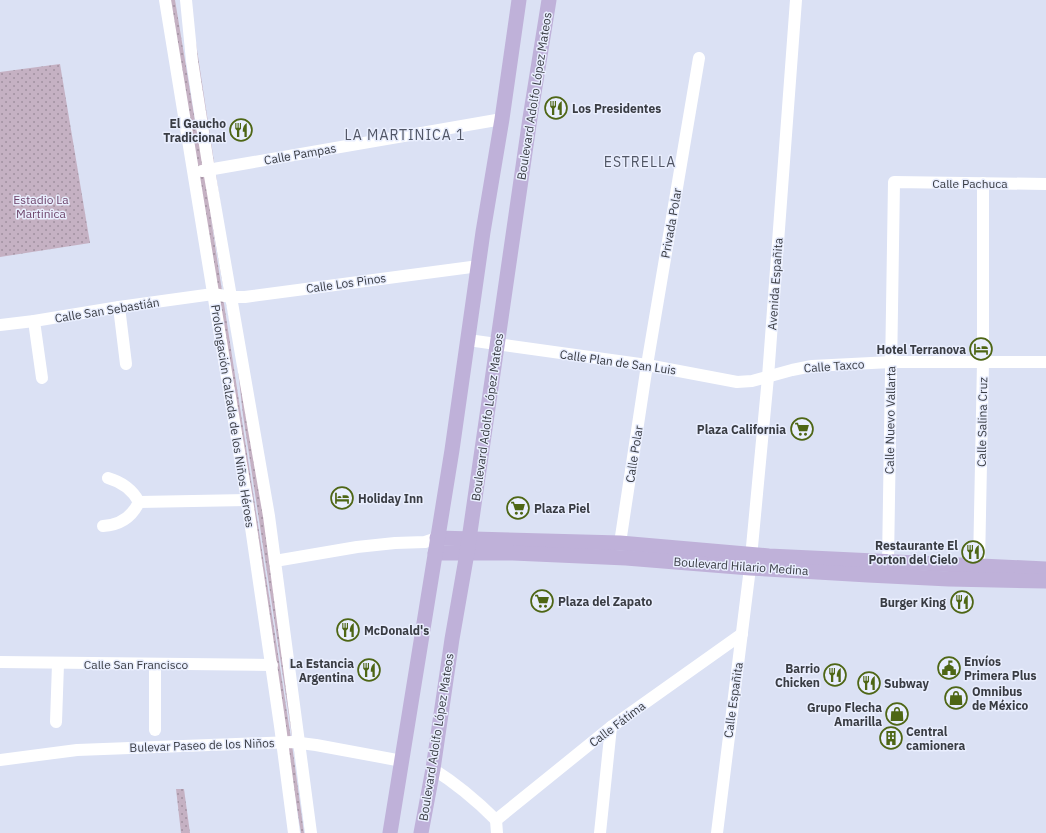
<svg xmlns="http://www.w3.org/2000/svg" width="1046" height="833" font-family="'IBM Plex Sans',sans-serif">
  <defs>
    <pattern id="park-dots" width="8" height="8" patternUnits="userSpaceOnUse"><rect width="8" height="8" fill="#c5b1c3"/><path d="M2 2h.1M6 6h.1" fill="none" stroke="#a191a0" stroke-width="1.8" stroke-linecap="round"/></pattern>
  </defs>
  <rect width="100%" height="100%" fill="#dbe1f4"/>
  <g fill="url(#park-dots)">
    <path d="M170,0H175L198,139L196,43L256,439L298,775L243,415L237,362L210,213L292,745L304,833H301L247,500Z"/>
    <path d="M60,64L90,243L0,257V72Z"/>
    <path d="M176,789H184L190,833H181Z"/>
  </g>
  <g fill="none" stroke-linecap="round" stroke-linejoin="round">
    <g stroke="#fff" stroke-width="12">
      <path d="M165,0L247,500L280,726L294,833"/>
      <path d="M186,0L192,61L209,170L269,516L311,833"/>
      <path d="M202,171L502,119"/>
      <path d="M119,307L126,364"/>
      <path d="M34,321L42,378"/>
      <path d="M0,325L34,321L119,307L213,294L231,297H245L479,266"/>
      <path d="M468,340L647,365L737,382L752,381L792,370L812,366L891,362H1046"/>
      <path d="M108,478C122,482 132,489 139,502"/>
      <path d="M139,502L247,500"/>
      <path d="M103,526C120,525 132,517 139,502"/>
      <path d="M620,543L647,365L699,58"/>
      <path d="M275,561L357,547L395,543L425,542L437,538"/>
      <path d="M888,562L894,182L1046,184"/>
      <path d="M979,565L983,362V183"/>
      <path d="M0,662L272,665"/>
      <path d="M155,664V730"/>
      <path d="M56,722L58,664"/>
      <path d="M0,760L77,750L292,742L316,745L402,761"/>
      <path d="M433,769C457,784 476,800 496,820"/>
      <path d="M496,820L611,727L742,634"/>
      <path d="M496,820L497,833"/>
      <path d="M600,833L611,727"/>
      <path d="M717,833L750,568L768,377L796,0"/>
    </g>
    <g stroke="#bfb1d9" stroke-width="15">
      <path d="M437,538L620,543L769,556L1046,569"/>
      <path d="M435,553H513L626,558L750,568L868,575L949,579L1046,581"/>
      <path d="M390,833L452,450L483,232L502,119L519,0"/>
      <path d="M421,833L433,769L452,639L467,553L530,118L549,0"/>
    </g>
  </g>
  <defs>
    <g id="restaurant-ring" transform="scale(1.15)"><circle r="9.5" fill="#e9eefe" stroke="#4e6615" stroke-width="1.5"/><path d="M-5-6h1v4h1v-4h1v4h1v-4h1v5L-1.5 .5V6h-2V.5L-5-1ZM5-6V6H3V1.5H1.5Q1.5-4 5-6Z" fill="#4e6615"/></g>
    <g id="hotel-ring" transform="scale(1.15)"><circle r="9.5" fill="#e9eefe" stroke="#4e6615" stroke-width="1.5"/><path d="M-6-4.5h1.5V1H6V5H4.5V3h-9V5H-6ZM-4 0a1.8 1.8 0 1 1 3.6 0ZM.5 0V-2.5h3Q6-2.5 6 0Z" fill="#4e6615"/></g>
    <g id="supermarket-ring" transform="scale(1.15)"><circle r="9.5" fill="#e9eefe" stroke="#4e6615" stroke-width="1.5"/><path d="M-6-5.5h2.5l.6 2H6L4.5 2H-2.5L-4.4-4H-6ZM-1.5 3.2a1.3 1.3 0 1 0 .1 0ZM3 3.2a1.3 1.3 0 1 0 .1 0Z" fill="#4e6615"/></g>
    <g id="civic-ring" transform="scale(1.15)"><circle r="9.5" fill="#e9eefe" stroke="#4e6615" stroke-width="1.5"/><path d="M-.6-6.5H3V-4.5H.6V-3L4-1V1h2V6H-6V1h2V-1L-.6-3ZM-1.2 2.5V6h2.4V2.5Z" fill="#4e6615"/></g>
    <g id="shop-ring" transform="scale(1.15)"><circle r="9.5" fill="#e9eefe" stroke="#4e6615" stroke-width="1.5"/><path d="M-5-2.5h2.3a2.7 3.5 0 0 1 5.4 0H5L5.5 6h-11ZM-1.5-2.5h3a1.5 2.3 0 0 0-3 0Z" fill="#4e6615"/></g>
    <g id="building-ring" transform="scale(1.15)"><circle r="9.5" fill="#e9eefe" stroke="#4e6615" stroke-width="1.5"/><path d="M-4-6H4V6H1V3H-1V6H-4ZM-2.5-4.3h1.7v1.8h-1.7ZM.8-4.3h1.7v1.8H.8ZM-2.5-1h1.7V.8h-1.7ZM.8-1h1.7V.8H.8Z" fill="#4e6615"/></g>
  </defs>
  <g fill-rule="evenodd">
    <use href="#restaurant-ring" x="556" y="108"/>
    <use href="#restaurant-ring" x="241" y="130"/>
    <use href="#hotel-ring" x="981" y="349"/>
    <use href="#supermarket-ring" x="802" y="429"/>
    <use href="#hotel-ring" x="342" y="498"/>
    <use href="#supermarket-ring" x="518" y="508"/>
    <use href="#restaurant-ring" x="973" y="552"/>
    <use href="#supermarket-ring" x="542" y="601"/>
    <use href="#restaurant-ring" x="962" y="602"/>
    <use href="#restaurant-ring" x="348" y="630"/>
    <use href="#civic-ring" x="949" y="668"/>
    <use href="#restaurant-ring" x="369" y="670"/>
    <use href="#restaurant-ring" x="835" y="675"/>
    <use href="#restaurant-ring" x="869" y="683"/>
    <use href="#shop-ring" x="956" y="698"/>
    <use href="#shop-ring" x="897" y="714"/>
    <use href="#building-ring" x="891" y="738"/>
  </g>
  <g text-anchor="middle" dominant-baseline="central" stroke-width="3" stroke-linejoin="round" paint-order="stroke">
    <g font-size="12" fill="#393c43" stroke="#e9eefe">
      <text transform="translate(534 96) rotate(-81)">Boulevard Adolfo López Mateos</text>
      <text transform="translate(300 154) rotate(-10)">Calle Pampas</text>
      <text x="970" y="183">Calle Pachuca</text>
      <text transform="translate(671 223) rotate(-80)">Privada Polar</text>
      <text transform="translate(346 283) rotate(-8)">Calle Los Pinos</text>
      <text transform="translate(775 284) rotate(-86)">Avenida Españita</text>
      <text transform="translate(107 310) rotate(-9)">Calle San Sebastián</text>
      <text transform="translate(618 362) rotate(8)">Calle Plan de San Luis</text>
      <text transform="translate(834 366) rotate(-4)">Calle Taxco</text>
      <text transform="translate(233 416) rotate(81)">Prolongación Calzada de los Niños Héroes</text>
      <text transform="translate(487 417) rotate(-82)">Boulevard Adolfo López Mateos</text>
      <text transform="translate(890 420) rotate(-89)">Calle Nuevo Vallarta</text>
      <text transform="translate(982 422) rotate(-89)">Calle Salina Cruz</text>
      <text transform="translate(634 454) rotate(-81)">Calle Polar</text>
      <text transform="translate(741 566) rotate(4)">Boulevard Hilario Medina</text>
      <text x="136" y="664">Calle San Francisco</text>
      <text transform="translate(733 700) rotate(-82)">Calle Españita</text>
      <text transform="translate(617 724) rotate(-37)">Calle Fátima</text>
      <text transform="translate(436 737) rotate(-81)">Boulevard Adolfo López Mateos</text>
      <text transform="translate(202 745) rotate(-2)">Bulevar Paseo de los Niños</text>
    </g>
    <g font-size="12" font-weight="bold" fill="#393c43" stroke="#e9eefe" text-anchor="start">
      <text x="572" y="108">Los Presidentes</text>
      <text x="226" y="123" text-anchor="end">El Gaucho<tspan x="226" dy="14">Tradicional</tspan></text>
      <text x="966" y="349" text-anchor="end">Hotel Terranova</text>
      <text x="786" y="429" text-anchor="end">Plaza California</text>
      <text x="358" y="498">Holiday Inn</text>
      <text x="534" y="508">Plaza Piel</text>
      <text x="958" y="545" text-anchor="end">Restaurante El<tspan x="958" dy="14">Porton del Cielo</tspan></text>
      <text x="558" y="601">Plaza del Zapato</text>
      <text x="946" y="602" text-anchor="end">Burger King</text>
      <text x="364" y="630">McDonald's</text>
      <text x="964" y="661">Envíos<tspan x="964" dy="14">Primera Plus</tspan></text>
      <text x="354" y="663" text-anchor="end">La Estancia<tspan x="354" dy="14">Argentina</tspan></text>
      <text x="820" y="668" text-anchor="end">Barrio<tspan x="820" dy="14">Chicken</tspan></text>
      <text x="884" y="683">Subway</text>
      <text x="972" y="691">Omnibus<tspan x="972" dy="14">de México</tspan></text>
      <text x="882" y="707" text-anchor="end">Grupo Flecha<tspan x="882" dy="14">Amarilla</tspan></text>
      <text x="906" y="731">Central<tspan x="906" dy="14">camionera</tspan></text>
    </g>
    <g font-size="12" fill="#6d446a" stroke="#e9eefe">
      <text x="41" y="199">Estadio La<tspan x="41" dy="14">Martinica</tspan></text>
    </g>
    <g font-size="14" letter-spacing="1" fill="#515665" stroke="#e9eefe">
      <text x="405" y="135">LA MARTINICA 1</text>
      <text x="640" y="162">ESTRELLA</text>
    </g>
  </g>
</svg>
